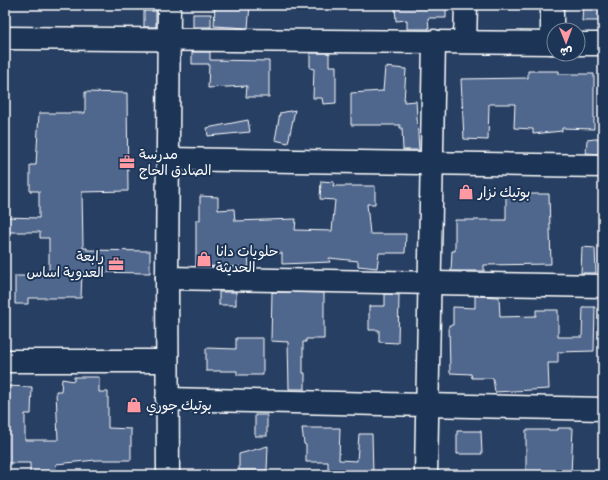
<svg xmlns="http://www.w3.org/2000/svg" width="608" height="480" font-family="Pangolin,'Playpen Sans Arabic',sans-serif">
  <rect width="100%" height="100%" fill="#273f62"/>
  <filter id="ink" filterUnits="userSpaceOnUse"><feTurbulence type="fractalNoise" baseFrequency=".025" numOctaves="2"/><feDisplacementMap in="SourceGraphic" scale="8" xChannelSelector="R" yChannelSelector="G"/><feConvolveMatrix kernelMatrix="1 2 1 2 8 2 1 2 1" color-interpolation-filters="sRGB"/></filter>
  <g filter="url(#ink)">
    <g fill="#4f668d" stroke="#fff">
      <path d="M215,5H250L248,28L214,26Z"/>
      <path d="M395,5H446V18H428L429,29H407V20L396,21Z"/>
      <path d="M583,5H603V21H582Z"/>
      <rect x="144" y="11" width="12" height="16"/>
      <rect x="193" y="14" width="18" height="13"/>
      <path d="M192,52H210V60L269,61V97H246L247,86L208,88L209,64H192Z"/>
      <path d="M310,53H329V66H336V103L323,104L322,98H313L314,69L310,68Z"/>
      <path d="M385,67L406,69L404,102L416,101L419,150H403L402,128H400V125H351V93L383,91Z"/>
      <path d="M528,71H559V74H594V129L562,128V131L533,134V129L514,128L515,104H489L488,140L464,139L461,79L528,78Z"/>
      <path d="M85,92L127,93L128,191L82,192L83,248H87V250L150,251V273L82,272L81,298H28V304H15V276H49V238H40V232H5V217L39,218V191H30V165H36L39,113H85Z"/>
      <path d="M295,110L288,143L275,140L280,113Z"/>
      <path d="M248,120L250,132L208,136L207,128Z"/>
      <path d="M603,138V154L586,153L587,140Z"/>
      <path d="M321,181L334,182L333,186H375V204H367L370,234H406L405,253H379L377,268L358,266V261L329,258L330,262L282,264V253L248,254L249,267L196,266V220H200V196L218,197V210L234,209L235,221L296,219L295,230L332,231L335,200L320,199Z"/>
      <path d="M506,194H549L551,264L484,265V271H451L452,251H455V220H506Z"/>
      <path d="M582,247L595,248L596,273H581Z"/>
      <rect x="219" y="292" width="17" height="13"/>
      <path d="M272,292L324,293V339H306V342H303V373H305V389H289L288,342L271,341Z"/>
      <path d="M385,294L399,295L398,343L379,342V330H369V306H385Z"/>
      <path d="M475,296L499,297L500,317L536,316V310H558V337H582L583,307H595L594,351L558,352V363H548L549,389L495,392L493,378H472L471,374L450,373L449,325H453V307L475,308Z"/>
      <path d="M236,338H263V375H237V371H206V348L236,349Z"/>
      <path d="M74,377H99V392H108V428L131,429V460H96L56,464L55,475H30V463H5V386L32,387L31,414H25V440H58L56,391H61L62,379L74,381Z"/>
      <rect x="255" y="415" width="12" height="21"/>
      <path d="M302,428H340L339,460L357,461L359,434H372L373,475H345V473L328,472V462H306V445L304,444Z"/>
      <path d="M558,428H573L571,475H526V430H558Z"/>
      <path d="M457,431H481L482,454H457Z"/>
      <path d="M268,446L267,470H239V454Z"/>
    </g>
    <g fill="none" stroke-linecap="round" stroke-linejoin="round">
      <g stroke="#fff" stroke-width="25">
        <g id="minor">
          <path d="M5,38L554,43"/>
          <path d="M465,41L466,5"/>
          <path d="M552,43V5"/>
          <path d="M578,44H603"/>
          <path d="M167,159L603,166"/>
          <path d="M167,278L603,286"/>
          <path d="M5,361H166"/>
          <path d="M167,399L603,409"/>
          <path d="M168,475L167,278L169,5"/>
          <path d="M426,475L434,41"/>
        </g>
      </g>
      <use href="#minor" stroke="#1d3557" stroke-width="22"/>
    </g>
  </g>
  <defs>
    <g id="office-bare" transform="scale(1.2)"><path d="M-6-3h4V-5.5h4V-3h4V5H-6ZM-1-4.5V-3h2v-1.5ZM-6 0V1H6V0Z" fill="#ff9aa2" stroke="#1d3557" stroke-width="2.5" paint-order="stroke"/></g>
    <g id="shop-bare" transform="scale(1.2)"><path d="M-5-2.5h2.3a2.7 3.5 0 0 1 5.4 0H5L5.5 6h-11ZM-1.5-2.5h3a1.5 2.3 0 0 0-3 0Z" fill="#ff9aa2" stroke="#1d3557" stroke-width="2.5" paint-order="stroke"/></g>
  </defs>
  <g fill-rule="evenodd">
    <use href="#office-bare" x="127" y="162"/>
    <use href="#shop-bare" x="466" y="192"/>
    <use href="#shop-bare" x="204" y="259"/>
    <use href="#office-bare" x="116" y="264"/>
    <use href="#shop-bare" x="134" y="405"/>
  </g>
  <g text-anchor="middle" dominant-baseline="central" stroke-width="4" stroke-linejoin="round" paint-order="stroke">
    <g font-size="14" fill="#fff" stroke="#1d3557" text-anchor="start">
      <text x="139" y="154">مدرسة<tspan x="139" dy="16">الصادق الحاج</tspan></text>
      <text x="478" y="192">بوتيك نزار</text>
      <text x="216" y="251">حلويات دانا<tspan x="216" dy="16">الحديثة</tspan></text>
      <text x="104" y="256" text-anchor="end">رابعة<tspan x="104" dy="16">العدوية اساس</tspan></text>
      <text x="146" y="405">بوتيك جوري</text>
    </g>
  </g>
  <rect width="608" height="480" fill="none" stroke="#1d3557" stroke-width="20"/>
  <rect x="10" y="10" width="588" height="460" fill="none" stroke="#fff" stroke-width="1.5" filter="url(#ink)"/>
  <g transform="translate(566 42) rotate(179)"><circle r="19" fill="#1d3557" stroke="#77869a"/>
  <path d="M0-3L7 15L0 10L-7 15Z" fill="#ff9aa2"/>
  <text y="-6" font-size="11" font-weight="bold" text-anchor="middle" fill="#ffffff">ش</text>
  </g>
</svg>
